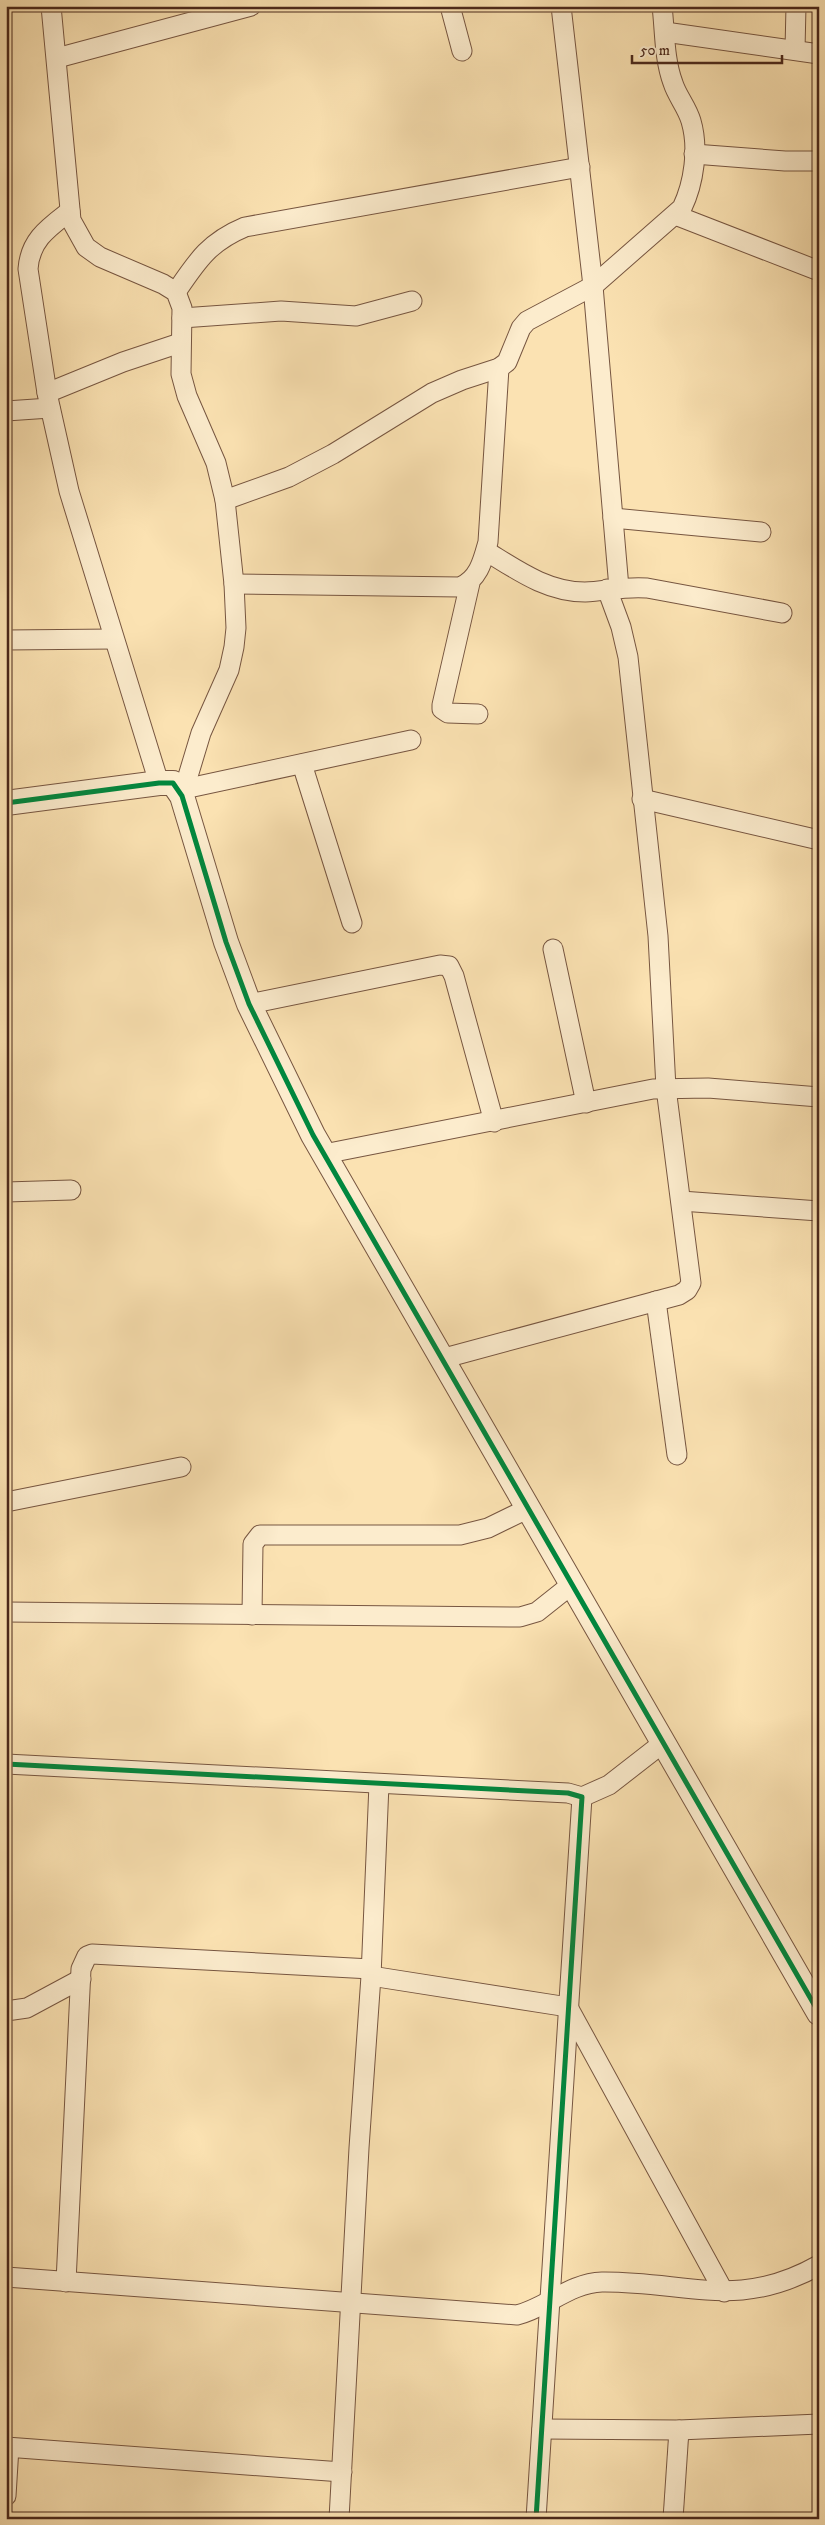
<svg xmlns="http://www.w3.org/2000/svg" width="825" height="2525" font-family="'IM FELL DW Pica',serif">
  <rect width="100%" height="100%" fill="#fbe2b2"/>
  <filter id="stains"><feTurbulence type="fractalNoise" baseFrequency=".004" numOctaves="4"/><feColorMatrix values="0 0 0 0 .2 0 0 0 0 .09 0 0 0 0 .02 0 0 0 .5 -.17"/></filter>
  <radialGradient id="worn" r=".72"><stop offset=".6" stop-color="#630" stop-opacity="0"/><stop offset="1" stop-color="#630" stop-opacity=".3"/></radialGradient>
  <g fill="none" stroke-linecap="round" stroke-linejoin="round">
    <g stroke="#775641" stroke-width="21">
      <g id="minor">
        <path d="M51,6L71,220L86,247L100,257L163,284L176,292L182,308L181,374L187,396L216,463L225,500L234,584L236,628L234,647L229,670L201,733L182,796"/>
        <path d="M450,6L462,51"/>
        <path d="M561,6L593,286L619,588"/>
        <path d="M665,32L819,54"/>
        <path d="M795,50L796,6"/>
        <path d="M57,58L251,6"/>
        <path d="M694,154L785,161H819"/>
        <path d="M70,211C48,228 30,240 28,269L47,393L69,491L159,783"/>
        <path d="M675,215L819,271"/>
        <path d="M176,292C197,261 209,242 245,227L580,167"/>
        <path d="M182,318L281,311L356,316L412,301"/>
        <path d="M47,393L123,362L180,343"/>
        <path d="M6,411L50,408"/>
        <path d="M225,500L289,477L333,454L432,393L462,380L499,368L507,362L521,328L527,321L593,286L682,208C694,183 699,148 691,121C687,107 677,96 673,83C664,59 665,31 662,6"/>
        <path d="M613,518L761,532"/>
        <path d="M486,551C517,570 547,592 585,592C606,591 626,586 647,588L782,613"/>
        <path d="M470,583L442,705V709L448,713L478,714"/>
        <path d="M234,584L460,587C479,579 483,560 488,542L499,368"/>
        <path d="M6,640L114,639"/>
        <path d="M302,764L352,923"/>
        <path d="M184,789L411,740"/>
        <path d="M642,799L819,840"/>
        <path d="M553,949L586,1103"/>
        <path d="M249,1004L440,965L449,966L454,976L494,1122"/>
        <path d="M324,1154L653,1089L708,1088L819,1097"/>
        <path d="M6,1192L71,1190"/>
        <path d="M681,1201L819,1211"/>
        <path d="M656,1301L677,1455"/>
        <path d="M441,1359L679,1295L687,1290L691,1283L666,1088L658,936L628,657L621,627L607,589"/>
        <path d="M6,1502L181,1467"/>
        <path d="M6,1612L520,1617L537,1612L571,1585"/>
        <path d="M252,1615L253,1544L260,1535H460L488,1528L527,1509"/>
        <path d="M6,1764L568,1793L582,1797L536,2519"/>
        <path d="M582,1797L609,1785L663,1743"/>
        <path d="M371,1976L568,2007L724,2292"/>
        <path d="M6,2011L27,2008L81,1979"/>
        <path d="M6,2277L517,2315C546,2308 570,2283 602,2282C685,2281 738,2311 819,2265"/>
        <path d="M66,2282L81,1969L87,1956L92,1954L371,1969"/>
        <path d="M542,2429L679,2430L819,2424"/>
        <path d="M6,2447L342,2472"/>
        <path d="M6,2496L9,2447"/>
        <path d="M339,2519L359,2148L371,1976L379,1784"/>
        <path d="M673,2519L679,2430"/>
      </g>
    </g>
    <g stroke="#775641" stroke-width="26">
      <path id="tertiary" d="M6,803L159,783H173L182,796L226,942L249,1004L313,1135L819,2013"/>
    </g>
    <use href="#minor" stroke="#fceccd" stroke-width="19"/>
    <use href="#tertiary" stroke="#fceccd" stroke-width="24"/>
    <g stroke="#fceccd" stroke-width="8">
      <g id="cycleway">
        <path d="M6,803L159,783H173L182,796L226,942L249,1004L313,1135L819,2013"/>
        <path d="M6,1764L568,1793L582,1797L536,2519"/>
      </g>
    </g>
    <use href="#cycleway" stroke="#00873e" stroke-width="5"/>
  </g>
  <rect width="825" height="2525" fill="none" stroke="#fbe2b2" stroke-width="25"/>
  <rect x="8" y="8" width="810" height="2510" fill="none" stroke="#4b281b" stroke-width="2.5"/>
  <rect x="12" y="12" width="800" height="2500" fill="none" stroke="#4b281b"/>
  <path d="M632 55v8h150v-8" fill="none" stroke="#4b281b" stroke-width="2.5"/>
  <text x="640" y="55" font-size="15" fill="#4b281b" stroke="#fceccd" stroke-width="4" paint-order="stroke">50 m</text>
  <rect width="100%" height="100%" filter="url(#stains)"/>
  <rect width="100%" height="100%" fill="url(#worn)"/>
</svg>
